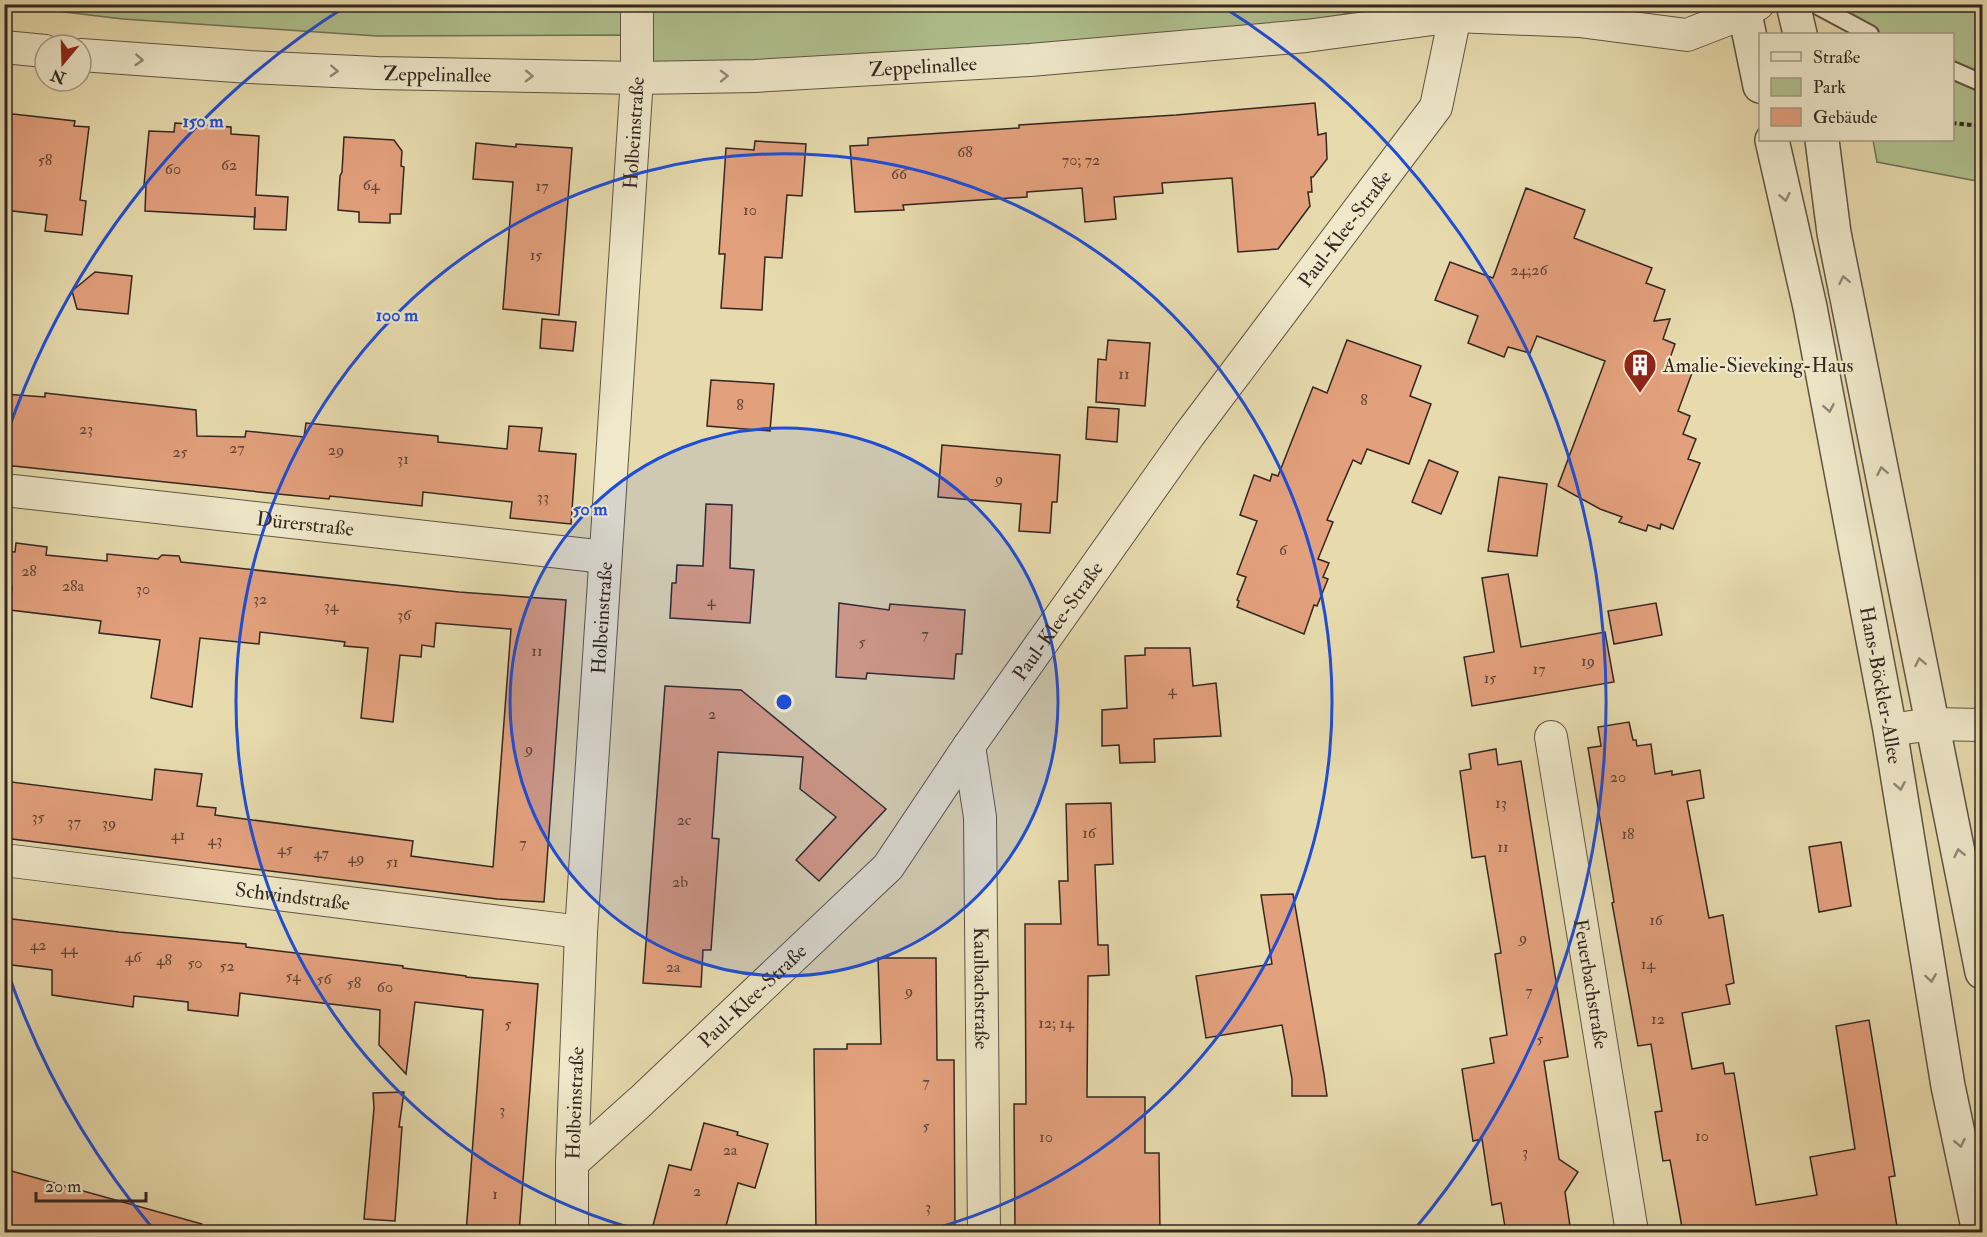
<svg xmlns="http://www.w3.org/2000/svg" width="1987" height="1237" font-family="'IM FELL Double Pica',serif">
  <rect width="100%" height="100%" fill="#e7dbae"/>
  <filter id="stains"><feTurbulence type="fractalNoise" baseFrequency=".00333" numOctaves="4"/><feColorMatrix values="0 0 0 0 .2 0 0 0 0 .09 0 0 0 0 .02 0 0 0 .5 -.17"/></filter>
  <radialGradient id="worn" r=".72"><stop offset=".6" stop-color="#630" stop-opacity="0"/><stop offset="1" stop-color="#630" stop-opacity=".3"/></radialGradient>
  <g fill="#b0c18f" stroke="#717458" stroke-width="1.5">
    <path d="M5,5V4L1369,5L1304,29L635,75L638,35L377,36L123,19Z"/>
    <path d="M1847,5H1982V182L1877,162L1873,140H1952V34H1854Z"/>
  </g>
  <g fill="#e3a07d" stroke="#322720" stroke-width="1.5">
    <path d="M1315,103L1318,135L1326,133L1327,159L1313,177H1311L1312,192H1308L1310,206L1278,249L1238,252L1232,178L1162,183L1163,193L1114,197L1116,219L1085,222L1082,188L1027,192V197L903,205L904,210L855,212L850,146L868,145V138L1019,128V125L1176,115Z"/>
    <path d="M4,113L75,121L74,126L89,127L80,200L86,201L82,235L45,231L47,215L4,210Z"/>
    <path d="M175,123L231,127V134L259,136L256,195L288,197L286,230L254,229L255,207V217L145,211L146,185H144L149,131L174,132Z"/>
    <path d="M344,137L394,140L402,151L401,166L404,167L401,214H390V223L359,222V212L338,210L340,176L342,172Z"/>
    <path d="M755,141L806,144L802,196L787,195L782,258L765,257L762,310L721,308L725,254H719L726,148L754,150Z"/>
    <path d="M476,143L516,147V144L572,148L559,315L503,309L513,182L473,179Z"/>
    <path d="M1526,188L1585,210L1574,238L1652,268L1646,283L1665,290L1654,321L1670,319L1663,339L1675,344L1668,364L1692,373L1678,411L1690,416L1683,434L1696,439L1688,459L1700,463L1673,529L1661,524L1660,529L1648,525L1646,531L1619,522L1622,517L1600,509L1558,486L1605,361L1537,336L1530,353L1508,347L1504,357L1468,343L1478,316L1435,300L1450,262L1493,278Z"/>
    <path d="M95,272L132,276L128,314L77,309L72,291Z"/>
    <path d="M542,319L576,322L573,351L540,348Z"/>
    <path d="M1108,340L1150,343L1145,406L1096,402L1098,359L1106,360Z"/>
    <path d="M1347,340L1421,366L1410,396L1431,404L1409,464L1367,449L1361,464L1353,460L1327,520L1333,522L1318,559L1329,563L1323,577L1328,579L1317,606L1314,605L1304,634L1237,607L1239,601L1237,600L1246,577L1237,574L1257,521L1240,515L1254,475L1270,481L1272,474L1278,476L1313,387L1327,393Z"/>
    <path d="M711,380L774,384L770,431L707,426Z"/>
    <path d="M45,393L196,410L197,436L245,437L246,431L304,437L306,423L438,436V442L507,449L509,426L542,428L539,451L576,454L571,524L510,518L512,502L423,492L422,506L330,496L329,499L288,495L4,465V394L45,397Z"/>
    <path d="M1088,407L1119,409L1117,442L1086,439Z"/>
    <path d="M942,445L1060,455L1057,502H1052L1050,533L1019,531L1021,504L938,497Z"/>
    <path d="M1429,460L1458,472L1441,514L1412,502Z"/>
    <path d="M1499,477L1547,484L1537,556L1488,551Z"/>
    <path d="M706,504L732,505L730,568L754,570L750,623L670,618L672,583H676L677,565L703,566Z"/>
    <path d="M16,543L47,547L46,555L107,561V554L158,559L162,555L179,556L181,562L459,592L566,600L544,902L497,899L4,838V781L152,800L155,769L202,774L197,806L216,808L215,815L413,841L411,856L493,867L511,629L436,623L434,647L422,645L421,657L400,655L393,722L361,718L368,648L344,646L345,642L260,632L259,644L200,638L192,707L151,698L160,640L99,633L101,621L10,610L12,587L4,586V551L15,552Z"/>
    <path d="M1508,574L1521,647L1605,632L1614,682L1472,706L1464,657L1494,652L1482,578Z"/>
    <path d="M839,603L889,610L890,604L965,610L962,654H956L954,679L867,673L866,679L836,677Z"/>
    <path d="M1656,603L1662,635L1614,644L1608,611Z"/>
    <path d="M1145,648H1190L1193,686L1216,683L1221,736L1154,739L1155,762L1120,763L1119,745L1102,746V710L1127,708L1125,656L1145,655Z"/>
    <path d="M665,686L741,690L886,809L819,881L796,860L836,817L800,789L803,757L718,752L712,838L719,839L711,950H703L701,987L643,983Z"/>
    <path d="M1629,722L1633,740H1636L1637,746L1651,744L1655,774L1672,771V775L1700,770L1704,798L1687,801L1709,918L1723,915L1734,983L1726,985L1730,1004L1682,1013L1692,1069L1723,1063L1725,1074L1734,1073L1756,1205L1817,1195L1810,1157L1855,1149L1836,1026L1869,1020L1895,1176L1889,1177L1898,1233H1683L1670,1160L1663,1161L1655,1112L1662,1111L1651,1044L1638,1046L1612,903L1614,902L1588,748L1601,746L1598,727Z"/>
    <path d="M1496,749L1498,765L1521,761L1568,1057L1544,1061L1559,1159L1578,1172L1565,1192L1571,1233H1506L1501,1203L1492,1205L1482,1139L1473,1141L1462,1069L1494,1063L1490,1038L1507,1035L1495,954L1501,953L1485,856L1472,858L1460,771L1471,769L1469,754Z"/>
    <path d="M1111,803L1113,864L1095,865L1098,945H1108L1109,975L1088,976L1087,1097H1145V1153H1159L1160,1233H1015L1014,1104H1026L1025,924H1061L1059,881H1068L1066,804Z"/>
    <path d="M1841,842L1851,906L1819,912L1809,847Z"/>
    <path d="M1293,894L1324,1074L1327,1096H1292V1079L1282,1025L1206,1038L1196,976L1272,964L1261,895Z"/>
    <path d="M4,918L119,932L246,944V947L403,966V968L466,976V977L538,984L519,1233H466L483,1010L415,1002L406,1074L379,1045L380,1010L240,993L238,1016L188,1010V1002L134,996L133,1007L52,995V970L4,964Z"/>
    <path d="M878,958H936L937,1060H954L955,1233H816L814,1049H847V1044H881Z"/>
    <path d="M404,1092L399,1127H402L395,1221L364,1219L374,1108L373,1093Z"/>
    <path d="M704,1123L738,1132L737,1135L768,1144L755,1188L738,1183L724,1233H651L669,1165L691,1170Z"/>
    <path d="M4,1169L202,1224L200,1233H32L4,1225Z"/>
  </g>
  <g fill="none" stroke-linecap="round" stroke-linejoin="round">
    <g stroke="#5f5444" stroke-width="20">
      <g id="service">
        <path d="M1814,4L1870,34"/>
        <path d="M1952,70L1982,83"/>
      </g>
    </g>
    <g stroke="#5f5444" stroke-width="34">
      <g id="minor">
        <path d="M4,47L45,51"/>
        <path id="s1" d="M81,55L250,67L377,73L637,78L755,76L1030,60L1306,36L1455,16L1579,21L1687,35L1744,13L1758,4"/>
        <path id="s2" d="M4,490L605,557"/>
        <path d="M1890,730L1932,724L1982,725"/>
        <path id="s3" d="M1551,737L1632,1232"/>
        <path id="s4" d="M969,746L980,817L984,1232"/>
        <path id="s5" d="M4,860L581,932"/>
        <path id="s6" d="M572,1163L641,1101L888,867L969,746L1189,435L1436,107L1455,16"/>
        <path id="s7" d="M572,1232V1163L581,932L637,78V4"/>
      </g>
    </g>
    <g stroke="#5f5444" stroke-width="36">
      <g id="tertiary">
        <path d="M1743,4L1760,86"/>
        <path d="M1793,4L1800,34"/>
        <path id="s8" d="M1772,140L1810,307L1890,730L1948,1086L1979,1232"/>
        <path d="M1822,140L1834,233L1982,972"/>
      </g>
    </g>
    <path stroke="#322720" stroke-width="4" stroke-dasharray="4.5 3" stroke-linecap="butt" d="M1952,123L1982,126"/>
    <use href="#service" stroke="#efe8ca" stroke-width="16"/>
    <use href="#minor" stroke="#efe8ca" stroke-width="32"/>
    <use href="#tertiary" stroke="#efe8ca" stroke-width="33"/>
  </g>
  <defs><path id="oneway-chevron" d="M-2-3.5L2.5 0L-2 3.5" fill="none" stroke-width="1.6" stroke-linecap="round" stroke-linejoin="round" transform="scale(1.5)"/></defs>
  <g stroke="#908875">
    <use href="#oneway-chevron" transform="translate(139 60) rotate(4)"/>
    <use href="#oneway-chevron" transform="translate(334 71) rotate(3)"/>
    <use href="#oneway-chevron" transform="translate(529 76) rotate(1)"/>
    <use href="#oneway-chevron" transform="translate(724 76) rotate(-1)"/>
    <use href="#oneway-chevron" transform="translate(1785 197) rotate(78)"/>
    <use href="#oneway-chevron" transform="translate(1844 280) rotate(-101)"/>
    <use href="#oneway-chevron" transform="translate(1829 408) rotate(79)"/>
    <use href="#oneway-chevron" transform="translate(1882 471) rotate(-101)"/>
    <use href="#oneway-chevron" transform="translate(1920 662) rotate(-101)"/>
    <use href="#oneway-chevron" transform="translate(1900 786) rotate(80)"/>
    <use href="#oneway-chevron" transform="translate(1959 853) rotate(-102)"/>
    <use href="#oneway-chevron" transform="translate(1931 978) rotate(81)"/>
    <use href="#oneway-chevron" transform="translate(1960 1143) rotate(78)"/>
  </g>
  <circle cx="784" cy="702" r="274" fill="#1d4ed8" fill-opacity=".12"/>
  <g fill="none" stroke="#1d4ed8" stroke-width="3">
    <circle cx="784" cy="702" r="274"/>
    <path d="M642 1231A548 548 0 1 1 926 1231"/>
    <path d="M154 1230A822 822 0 0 1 7 970M7 434A822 822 0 0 1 348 5M1220 5A822 822 0 0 1 1414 1230"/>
  </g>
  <defs>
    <g id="building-pin" transform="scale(1.725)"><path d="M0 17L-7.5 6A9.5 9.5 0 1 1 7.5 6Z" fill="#8f2418" stroke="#efe8ca"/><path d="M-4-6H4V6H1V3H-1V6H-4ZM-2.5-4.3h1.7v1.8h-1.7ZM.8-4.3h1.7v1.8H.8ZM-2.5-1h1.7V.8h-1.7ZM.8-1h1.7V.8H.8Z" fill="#fff"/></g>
  </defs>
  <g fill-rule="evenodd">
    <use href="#building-pin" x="1640" y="365"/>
  </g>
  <g text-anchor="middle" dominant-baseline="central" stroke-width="4.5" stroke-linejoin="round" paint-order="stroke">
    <g font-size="16" fill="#5e4537">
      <text x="965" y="152">68</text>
      <text x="45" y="160">58</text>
      <text x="1081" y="160">70; 72</text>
      <text x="229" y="165">62</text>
      <text x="173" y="169">60</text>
      <text x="899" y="174">66</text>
      <text x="371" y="185">64</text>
      <text x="542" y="186">17</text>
      <text x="750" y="210">10</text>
      <text x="536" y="255">15</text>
      <text x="1529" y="270">24;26</text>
      <text x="1124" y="374">11</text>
      <text x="1364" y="400">8</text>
      <text x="740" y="405">8</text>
      <text x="86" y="429">23</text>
      <text x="237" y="448">27</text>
      <text x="336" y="450">29</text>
      <text x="180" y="452">25</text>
      <text x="403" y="459">31</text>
      <text x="999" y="479">9</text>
      <text x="543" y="497">33</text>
      <text x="1283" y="550">6</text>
      <text x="29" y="571">28</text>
      <text x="73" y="586">28a</text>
      <text x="143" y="589">30</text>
      <text x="260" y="599">32</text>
      <text x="711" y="601">4</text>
      <text x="331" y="606">34</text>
      <text x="404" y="615">36</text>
      <text x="925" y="634">7</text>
      <text x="862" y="642">5</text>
      <text x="537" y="651">11</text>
      <text x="1588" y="661">19</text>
      <text x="1539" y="669">17</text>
      <text x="1490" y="678">15</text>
      <text x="1172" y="690">4</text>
      <text x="712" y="714">2</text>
      <text x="529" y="749">9</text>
      <text x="1618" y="777">20</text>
      <text x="1501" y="803">13</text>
      <text x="38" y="817">35</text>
      <text x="684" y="820">2c</text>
      <text x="74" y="822">37</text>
      <text x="109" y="823">39</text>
      <text x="1089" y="833">16</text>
      <text x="1628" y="834">18</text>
      <text x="178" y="835">41</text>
      <text x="215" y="840">43</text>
      <text x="523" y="843">7</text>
      <text x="1503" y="847">11</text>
      <text x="285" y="849">45</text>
      <text x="321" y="853">47</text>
      <text x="356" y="858">49</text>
      <text x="392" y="862">51</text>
      <text x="680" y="882">2b</text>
      <text x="1656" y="920">16</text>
      <text x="1523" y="938">9</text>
      <text x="38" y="945">42</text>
      <text x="69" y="949">44</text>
      <text x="133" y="957">46</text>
      <text x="164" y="960">48</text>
      <text x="195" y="963">50</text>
      <text x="1648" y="964">14</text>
      <text x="227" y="966">52</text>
      <text x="673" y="967">2a</text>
      <text x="293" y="976">54</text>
      <text x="324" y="979">56</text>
      <text x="354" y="983">58</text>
      <text x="385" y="987">60</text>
      <text x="909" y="991">9</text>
      <text x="1529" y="991">7</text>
      <text x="1658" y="1019">12</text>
      <text x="1056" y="1023">12; 14</text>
      <text x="508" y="1024">5</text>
      <text x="1540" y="1039">5</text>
      <text x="926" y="1082">7</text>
      <text x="502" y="1110">3</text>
      <text x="926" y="1126">5</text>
      <text x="1702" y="1136">10</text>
      <text x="1046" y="1137">10</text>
      <text x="730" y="1150">2a</text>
      <text x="1525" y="1152">3</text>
      <text x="697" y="1191">2</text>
      <text x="495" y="1194">1</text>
      <text x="928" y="1207">3</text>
    </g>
    <g font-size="20" fill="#322720" stroke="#efe8ca">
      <text stroke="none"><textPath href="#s1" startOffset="843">Zeppelinallee</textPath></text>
      <text stroke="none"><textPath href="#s1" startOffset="357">Zeppelinallee</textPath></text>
      <text stroke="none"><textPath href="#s7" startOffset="1101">Holbeinstraße</textPath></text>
      <text stroke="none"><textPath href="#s6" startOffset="1218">Paul-Klee-Straße</textPath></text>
      <text stroke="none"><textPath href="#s2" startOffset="303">Dürerstraße</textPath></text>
      <text stroke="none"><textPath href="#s7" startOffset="615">Holbeinstraße</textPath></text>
      <text stroke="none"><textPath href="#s6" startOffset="732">Paul-Klee-Straße</textPath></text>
      <text stroke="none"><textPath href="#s8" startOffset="556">Hans-Böckler-Allee</textPath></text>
      <text stroke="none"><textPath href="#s5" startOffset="291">Schwindstraße</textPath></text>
      <text stroke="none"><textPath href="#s3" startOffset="250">Feuerbachstraße</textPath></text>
      <text stroke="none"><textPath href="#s4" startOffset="243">Kaulbachstraße</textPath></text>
      <text stroke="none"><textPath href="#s6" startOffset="246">Paul-Klee-Straße</textPath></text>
      <text stroke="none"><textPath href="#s7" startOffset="129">Holbeinstraße</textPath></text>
    </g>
    <g font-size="20" fill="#322720" stroke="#efe8ca" text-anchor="start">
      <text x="1663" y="365">Amalie-Sieveking-Haus</text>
    </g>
  </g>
  <circle cx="784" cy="702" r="9" fill="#1d4ed8" stroke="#efe8ca" stroke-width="3"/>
  <g font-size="18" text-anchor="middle" font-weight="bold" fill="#1d4ed8" stroke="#efe8ca" stroke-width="4.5" stroke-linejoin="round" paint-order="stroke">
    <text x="203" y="127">150 m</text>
    <text x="397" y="321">100 m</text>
    <text x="590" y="515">50 m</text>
  </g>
  <rect width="1987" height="1237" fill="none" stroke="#e7dbae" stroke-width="24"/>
  <rect x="6" y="6" width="1975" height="1225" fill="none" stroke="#322720" stroke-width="3"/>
  <rect x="12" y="12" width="1963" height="1213" fill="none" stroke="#322720" stroke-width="1.5"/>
  <rect x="1759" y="33" width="195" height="108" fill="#efe8ca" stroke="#a39b86" stroke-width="1.5"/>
  <rect x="1771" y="52" width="30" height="9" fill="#efe8ca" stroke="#a39b86" stroke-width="1.5"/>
  <text x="1813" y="63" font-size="18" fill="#322720">Straße</text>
  <rect x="1771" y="78" width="30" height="18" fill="#b0c18f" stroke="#a39b86" stroke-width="1.5"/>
  <text x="1813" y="93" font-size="18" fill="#322720">Park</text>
  <rect x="1771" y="108" width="30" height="18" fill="#e3a07d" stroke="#a39b86" stroke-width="1.5"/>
  <text x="1813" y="123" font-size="18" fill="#322720">Gebäude</text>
  <g transform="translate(63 63) rotate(199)"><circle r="28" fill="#efe8ca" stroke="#a39b86" stroke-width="1.5"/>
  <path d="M0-4.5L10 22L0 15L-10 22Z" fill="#8f2418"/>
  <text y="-9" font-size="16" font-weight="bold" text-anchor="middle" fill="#322720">N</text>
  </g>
  <path d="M36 1192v9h110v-9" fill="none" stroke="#322720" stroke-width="3"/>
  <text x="45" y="1192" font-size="18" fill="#322720" stroke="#efe8ca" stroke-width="4.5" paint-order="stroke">20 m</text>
  <rect width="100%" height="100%" filter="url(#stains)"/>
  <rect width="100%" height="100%" fill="url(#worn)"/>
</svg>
